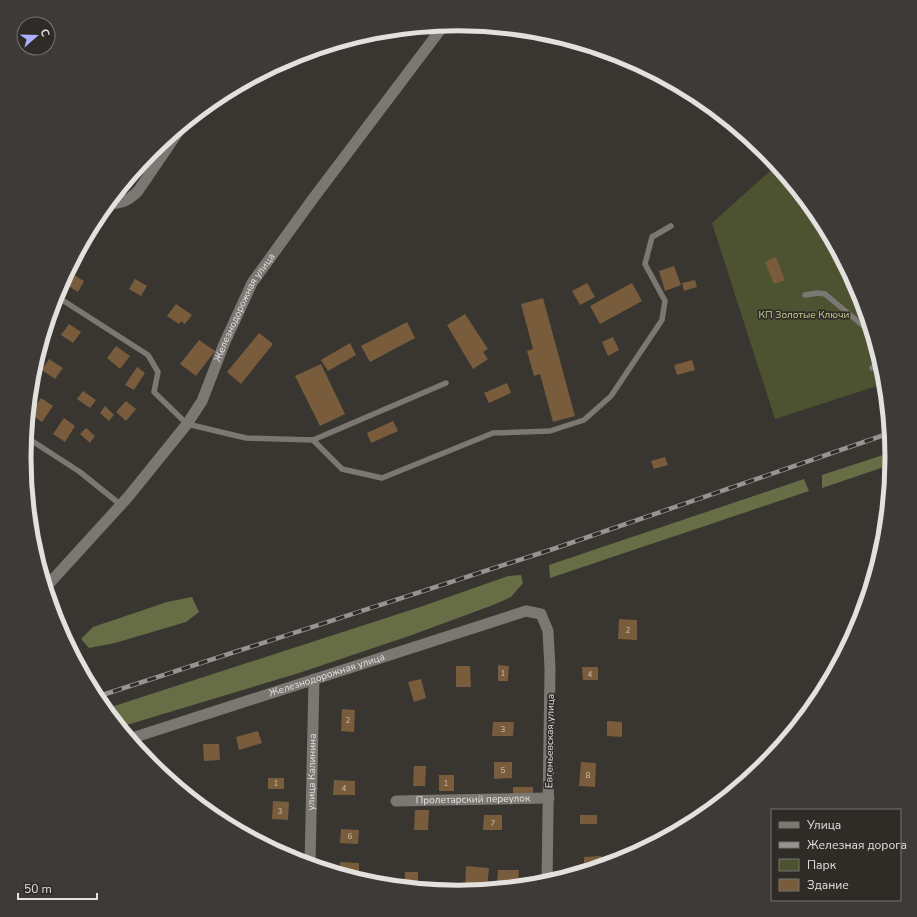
<svg xmlns="http://www.w3.org/2000/svg" width="917" height="917" font-family="'Nunito Sans',sans-serif">
  <rect width="100%" height="100%" fill="#393632"/>
  <path fill="#4d5330" d="M777,165L820,217L860,292L885,374L886,383L775,419L712,223Z"/>
  <g fill="#676d45">
    <path d="M892,452L893,464L822,488V475Z"/>
    <path d="M804,479L809,491L550,578L549,565Z"/>
    <path d="M521,575L523,583L511,597L493,605L412,635L299,673L120,727L105,709L426,605L508,576Z"/>
    <path d="M192,597L199,612L186,622L115,643L89,648L81,639L93,627L167,602Z"/>
  </g>
  <g fill="#785c3b">
    <path d="M776,257L785,280L774,284L765,262Z"/>
    <path d="M674,266L681,285L665,291L659,271Z"/>
    <path d="M68,271L84,281L78,292L62,282Z"/>
    <path d="M135,279L147,286L141,296L129,289Z"/>
    <path d="M695,280L697,287L684,291L682,283Z"/>
    <path d="M587,283L595,297L580,305L572,291Z"/>
    <path d="M632,283L642,301L600,324L590,306Z"/>
    <path d="M543,298L575,416L553,422L540,374L534,376L527,351L533,349L521,304Z"/>
    <path d="M176,304L192,315L185,324L181,321L179,324L167,316Z"/>
    <path d="M465,314L488,349L483,352L488,359L473,369L447,325Z"/>
    <path d="M407,322L415,338L370,362L361,346Z"/>
    <path d="M69,324L81,332L73,343L61,335Z"/>
    <path d="M259,333L273,344L241,384L227,372Z"/>
    <path d="M613,337L619,350L608,356L602,342Z"/>
    <path d="M199,340L215,351L196,376L180,364Z"/>
    <path d="M350,343L356,355L328,371L321,360Z"/>
    <path d="M116,346L130,356L120,369L107,358Z"/>
    <path d="M49,359L63,368L55,379L42,370Z"/>
    <path d="M692,360L695,370L677,375L674,365Z"/>
    <path d="M321,364L345,414L320,426L295,376Z"/>
    <path d="M137,367L145,373L134,390L125,385Z"/>
    <path d="M507,383L511,393L489,403L484,393Z"/>
    <path d="M83,391L96,400L90,408L77,399Z"/>
    <path d="M41,398L53,406L42,422L30,414Z"/>
    <path d="M126,401L136,409L126,421L116,412Z"/>
    <path d="M105,406L114,415L109,421L100,413Z"/>
    <path d="M64,418L75,426L65,442L53,434Z"/>
    <path d="M393,421L398,431L371,443L367,433Z"/>
    <path d="M86,428L95,436L90,443L80,434Z"/>
    <path d="M665,457L668,465L654,469L651,461Z"/>
    <path d="M619,619L637,620V640L618,639Z"/>
    <path d="M498,665L509,666L508,681H498Z"/>
    <path d="M456,666H470L471,687H456Z"/>
    <path d="M582,667H598V680H583Z"/>
    <path d="M421,679L426,698L414,702L408,682Z"/>
    <path d="M342,709L355,710L354,732L341,731Z"/>
    <path d="M607,721L622,722V737L607,736Z"/>
    <path d="M493,722H514L513,736H492Z"/>
    <path d="M258,731L262,743L239,750L236,737Z"/>
    <path d="M203,744H219L220,760L204,761Z"/>
    <path d="M494,762H512V778L494,779Z"/>
    <path d="M581,762L596,763L595,787L579,786Z"/>
    <path d="M414,766H426L425,786H413Z"/>
    <path d="M168,772L170,781L160,773Z"/>
    <rect x="439" y="775" width="15" height="16"/>
    <rect x="268" y="778" width="16" height="11"/>
    <path d="M334,780L355,781V795H333Z"/>
    <rect x="513" y="787" width="20" height="9"/>
    <path d="M273,801L289,802L288,820L272,819Z"/>
    <path d="M415,810H429L428,830H414Z"/>
    <path d="M484,815H502V830H483Z"/>
    <rect x="580" y="815" width="17" height="9"/>
    <path d="M341,829L359,830L358,844L340,843Z"/>
    <path d="M601,856V867L584,872V857Z"/>
    <path d="M340,862L359,863V880L339,874Z"/>
    <path d="M466,866L489,868L487,888L465,886Z"/>
    <path d="M498,870H519L518,884H497Z"/>
    <path d="M405,872H418V889L404,888Z"/>
  </g>
  <g fill="none" stroke-linecap="round" stroke-linejoin="round">
    <g stroke="#7b7873" stroke-width="5.5">
      <path d="M805,295L818,293L825,294L873,334"/>
      <path d="M56,296L148,355L158,372L154,392L187,424L246,438L313,440L446,383"/>
      <path d="M872,368L881,361"/>
      <path d="M26,437L80,472L121,505"/>
      <path d="M313,440L342,469L382,478L493,433L550,431L584,420L611,396L662,320L665,301L645,264L652,237L671,226"/>
    </g>
    <g stroke="#7b7873" stroke-width="11">
      <path d="M108,204C123,203 128,201 138,191L183,125"/>
      <path id="s1" d="M46,587L128,497L187,424L202,401L224,344L252,283L312,200L444,25"/>
      <path id="s2" d="M129,739L526,611L541,614L548,631L550,669L547,883"/>
      <path id="s3" d="M396,801L549,798"/>
      <path id="s4" d="M310,865L314,679"/>
    </g>
    <g stroke="#979491" stroke-width="4.5">
      <path id="rail" d="M96,697L556,548L890,433"/>
    </g>
    <use href="#rail" stroke="#2f2c28" stroke-width="3" stroke-dasharray="9" stroke-linecap="butt"/>
  </g>
  <g text-anchor="middle" dominant-baseline="central" stroke-width="3.5" stroke-linejoin="round" paint-order="stroke">
    <g font-size="8" fill="#c8c0b5">
      <text x="628" y="630">2</text>
      <text x="503" y="673">1</text>
      <text x="590" y="674">4</text>
      <text x="348" y="720">2</text>
      <text x="503" y="729">3</text>
      <text x="503" y="770">5</text>
      <text x="588" y="775">8</text>
      <text x="276" y="783">1</text>
      <text x="446" y="783">1</text>
      <text x="344" y="788">4</text>
      <text x="280" y="811">3</text>
      <text x="493" y="823">7</text>
      <text x="350" y="836">6</text>
    </g>
    <g font-size="10" fill="#e3e1de" stroke="#2f2c28">
      <text stroke="none"><textPath href="#s1" startOffset="346">Железнодорожная улица</textPath></text>
      <text stroke="none"><textPath href="#s2" startOffset="208">Железнодорожная улица</textPath></text>
      <text transform="translate(550 741) rotate(-89)">Евгеньевская улица</text>
      <text stroke="none"><textPath href="#s4" startOffset="93">улица Калинина</textPath></text>
      <text stroke="none"><textPath href="#s3" startOffset="77">Пролетарский переулок</textPath></text>
    </g>
    <g font-size="10" fill="#c6d18d" stroke="#2f2c28">
      <text x="804" y="315">КП Золотые Ключи</text>
    </g>
  </g>
  <path d="M0 0H917V917H0ZM31 458a427 427 0 1 1 854 0a427 427 0 1 1-854 0Z" fill="#3d3a37" fill-rule="evenodd"/>
  <path fill="none" stroke="#e3e1de" stroke-width="5" d="M31 458a427 427 0 1 1 854 0a427 427 0 1 1-854 0Z"/>
  <rect x="771" y="809" width="130" height="92" fill="#2f2c28" stroke="#777471"/>
  <rect x="779" y="822" width="20" height="6" fill="#7b7873" stroke="#777471"/>
  <text x="807" y="829" font-size="12" fill="#e3e1de">Улица</text>
  <rect x="779" y="842" width="20" height="6" fill="#979491" stroke="#777471"/>
  <text x="807" y="849" font-size="12" fill="#e3e1de">Железная дорога</text>
  <rect x="779" y="859" width="20" height="12" fill="#4d5330" stroke="#777471"/>
  <text x="807" y="869" font-size="12" fill="#e3e1de">Парк</text>
  <rect x="779" y="879" width="20" height="12" fill="#785c3b" stroke="#777471"/>
  <text x="807" y="889" font-size="12" fill="#e3e1de">Здание</text>
  <g transform="translate(36 36) rotate(70)"><circle r="19" fill="#2f2c28" stroke="#777471"/>
  <path d="M0-3L7 15L0 10L-7 15Z" fill="#aab0fb"/>
  <text y="-6" font-size="11" font-weight="bold" text-anchor="middle" fill="#e3e1de">С</text>
  </g>
  <path d="M18 893v6h79v-6" fill="none" stroke="#e3e1de" stroke-width="2"/>
  <text x="24" y="893" font-size="12" fill="#e3e1de" stroke="#2f2c28" stroke-width="3" paint-order="stroke">50 m</text>
</svg>
